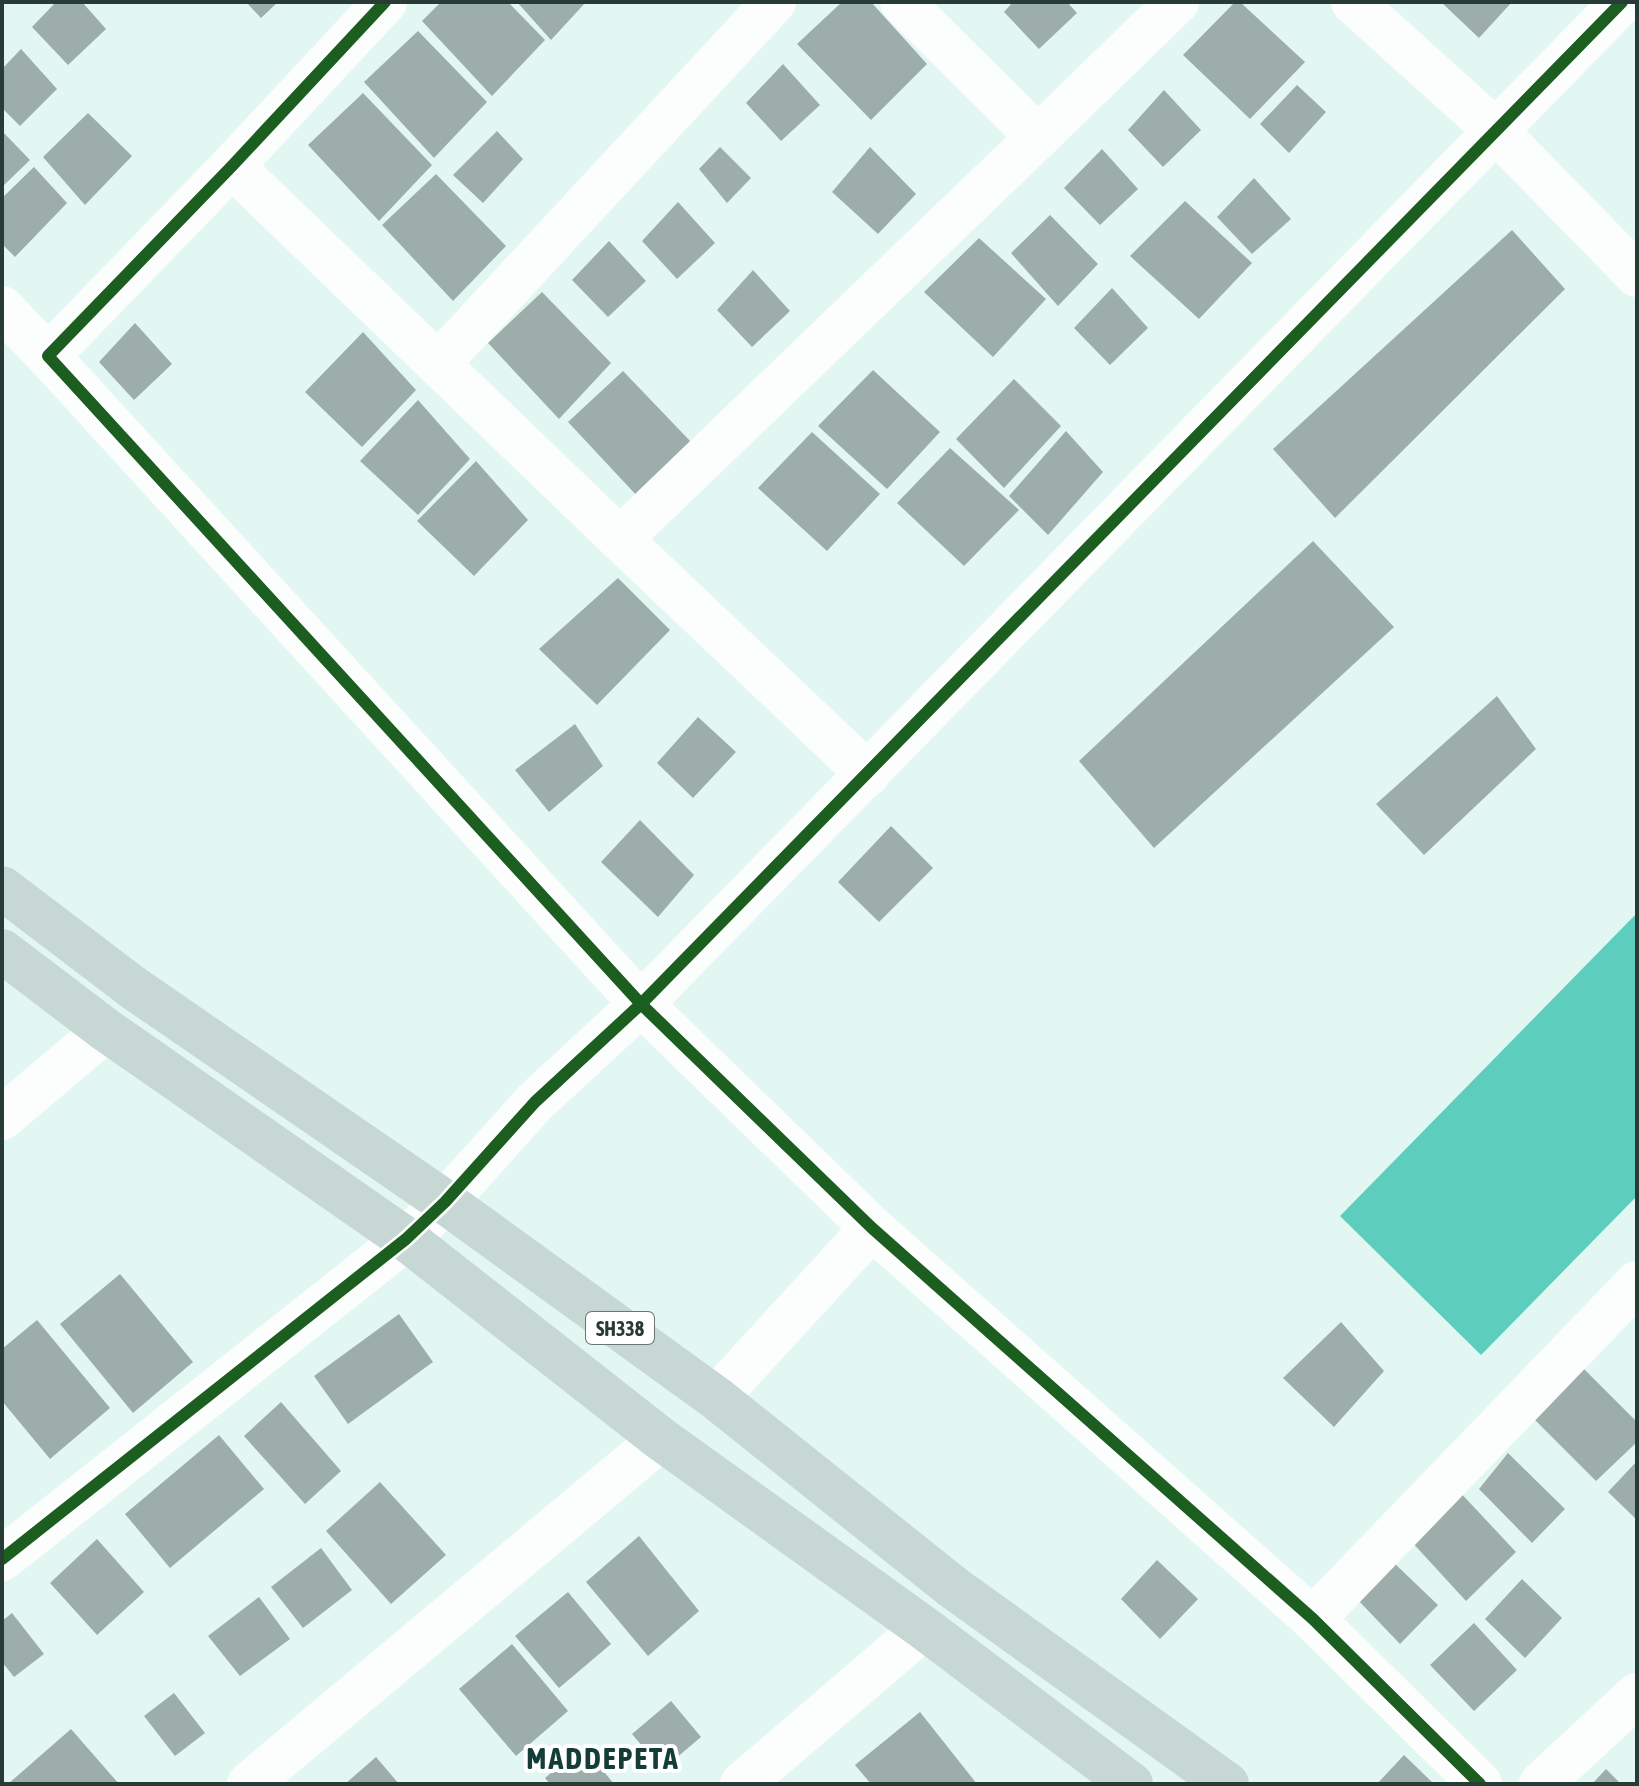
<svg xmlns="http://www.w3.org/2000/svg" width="1639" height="1786" font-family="'Asap Condensed',sans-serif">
  <rect width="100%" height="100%" fill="#e3f7f2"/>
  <path fill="#5dcebd" d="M1637,913V1196L1481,1355L1340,1216Z"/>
  <g fill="#9daeaa">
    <path d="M56,2H82L106,29L68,65L32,27Z"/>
    <path d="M246,2H278L261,18Z"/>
    <path d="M441,2H508L545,40L492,96L422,21Z"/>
    <path d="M517,2H586L551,40Z"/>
    <path d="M842,2H871L927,64L871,120L797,44Z"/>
    <path d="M1013,2H1067L1077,13L1039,49L1004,12Z"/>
    <path d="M1235,2H1240L1305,62L1250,119L1183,55Z"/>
    <path d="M1441,2H1512L1479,38Z"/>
    <path d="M418,31L487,102L434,158L364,82Z"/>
    <path d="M21,49L57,89L20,126L2,108V69Z"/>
    <path d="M783,64L820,105L781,141L746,103Z"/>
    <path d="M1297,85L1326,112L1289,153L1260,124Z"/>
    <path d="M1164,90L1201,130L1163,167L1128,130Z"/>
    <path d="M363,93L432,165L379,221L308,145Z"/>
    <path d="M88,113L132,156L85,205L43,157Z"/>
    <path d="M2,131L30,160L2,187Z"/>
    <path d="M497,131L523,159L483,203L453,175Z"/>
    <path d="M720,147L751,178L727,203L699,169Z"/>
    <path d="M870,147L916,194L878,234L832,192Z"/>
    <path d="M1102,149L1138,189L1100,225L1064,188Z"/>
    <path d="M34,167L67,203L15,257L2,244V198Z"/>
    <path d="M436,174L506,246L453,301L382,225Z"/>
    <path d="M1254,178L1291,219L1252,254L1217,217Z"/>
    <path d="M1185,201L1252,263L1199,319L1130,256Z"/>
    <path d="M678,202L715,243L677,279L642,241Z"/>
    <path d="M1050,215L1098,264L1058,306L1011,253Z"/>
    <path d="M1512,230L1565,289L1335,518L1273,449Z"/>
    <path d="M979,238L1046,299L993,357L924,292Z"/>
    <path d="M609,241L646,281L608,317L572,280Z"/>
    <path d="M753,270L790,311L752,347L717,310Z"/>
    <path d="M1112,288L1148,328L1110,365L1074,328Z"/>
    <path d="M542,292L611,363L559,419L488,343Z"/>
    <path d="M135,323L172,364L134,400L99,362Z"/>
    <path d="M363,332L416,390L362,447L305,392Z"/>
    <path d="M873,370L940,432L887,489L818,426Z"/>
    <path d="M623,371L692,443L639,498L568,422Z"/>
    <path d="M1014,379L1061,426L1004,488L956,439Z"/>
    <path d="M418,400L470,459L418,515L360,461Z"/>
    <path d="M1066,431L1103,472L1048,535L1009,496Z"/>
    <path d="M812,432L880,494L827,551L758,488Z"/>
    <path d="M950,448L1019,510L964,566L897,503Z"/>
    <path d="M476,461L528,520L474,576L417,521Z"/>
    <path d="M1313,541L1394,627L1154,848L1079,761Z"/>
    <path d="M618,578L670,630L597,705L539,649Z"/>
    <path d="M1497,696L1536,749L1424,855L1376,804Z"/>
    <path d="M698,717L736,752L693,798L657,763Z"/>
    <path d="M575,724L603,766L549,812L515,770Z"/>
    <path d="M640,820L694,875L658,917L601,862Z"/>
    <path d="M891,826L933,868L879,922L838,882Z"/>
    <path d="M120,1274L193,1362L133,1413L60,1324Z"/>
    <path d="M399,1314L433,1362L348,1424L314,1376Z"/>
    <path d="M37,1320L110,1408L50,1459L2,1401V1349Z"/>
    <path d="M1341,1322L1384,1371L1334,1427L1283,1378Z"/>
    <path d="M1582,1367L1637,1422V1442L1596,1481L1531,1416Z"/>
    <path d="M281,1402L341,1471L305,1504L244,1436Z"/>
    <path d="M219,1435L264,1489L170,1568L125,1514Z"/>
    <path d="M1508,1453L1565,1509L1532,1543L1479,1489Z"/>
    <path d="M1637,1461V1520L1608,1492Z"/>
    <path d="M380,1482L446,1555L391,1604L326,1531Z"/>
    <path d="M1457,1489L1516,1552L1466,1601L1410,1540Z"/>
    <path d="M639,1536L699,1611L648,1656L586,1582Z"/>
    <path d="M97,1539L144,1592L97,1635L50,1583Z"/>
    <path d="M321,1548L352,1590L303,1628L271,1587Z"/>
    <path d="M1157,1560L1198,1599L1160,1639L1121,1599Z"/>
    <path d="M1393,1562L1438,1605L1400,1644L1357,1599Z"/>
    <path d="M1522,1579L1562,1618L1525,1658L1485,1619Z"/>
    <path d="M568,1592L611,1644L559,1688L515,1636Z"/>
    <path d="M259,1597L290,1639L240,1676L208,1636Z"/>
    <path d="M12,1613L44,1654L14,1677L2,1662V1621Z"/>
    <path d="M1474,1623L1517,1670L1474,1711L1430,1665Z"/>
    <path d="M512,1644L568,1711L516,1756L459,1689Z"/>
    <path d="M174,1693L205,1733L175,1756L144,1716Z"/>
    <path d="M671,1701L701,1737L662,1770L632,1734Z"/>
    <path d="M920,1712L977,1784H871L855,1765Z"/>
    <path d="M71,1729L119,1784H8Z"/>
    <path d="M583,1746L614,1784H550L545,1778Z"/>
    <path d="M1404,1755L1434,1784H1377Z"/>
    <path d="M376,1757L399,1784H345Z"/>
    <path d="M1606,1769L1621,1784H1592Z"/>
  </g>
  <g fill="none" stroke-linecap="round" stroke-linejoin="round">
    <g stroke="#fbfefd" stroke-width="44">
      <path d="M385,2L232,166L48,356L641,1004L872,1228L1313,1619L1480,1784"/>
      <path d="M902,2L1038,137L1177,2"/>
      <path d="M1353,2L1496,131L1637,275"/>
      <path d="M232,166L620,539"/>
      <path d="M2,308L48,356"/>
      <path d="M438,364L774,2"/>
      <path d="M868,774L620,539L1038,137"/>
      <path d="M2,1118L106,1030"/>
      <path d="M716,1398L872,1228"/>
      <path d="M2,1559L406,1239L445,1202L535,1102L641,1004L1622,2"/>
      <path d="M1313,1619L1637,1283"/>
      <path d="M249,1784L661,1439"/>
      <path d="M742,1784L924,1628"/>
      <path d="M1541,1784L1637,1695"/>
    </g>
    <g stroke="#c6d7d4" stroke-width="44">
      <path d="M2,888L135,989L445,1202L716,1398L954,1588L1227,1784"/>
      <path d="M2,951L106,1030L406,1239L661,1439L924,1628L1131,1784"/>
    </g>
    <g stroke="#fff" stroke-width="17">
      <g id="cycleway">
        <path d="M385,2L232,166L48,356L641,1004L872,1228L1313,1619L1480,1784"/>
        <path d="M2,1559L406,1239L445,1202L535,1102L641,1004L1622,2"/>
      </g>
    </g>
    <use href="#cycleway" stroke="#1b5e20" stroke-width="12"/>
  </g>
  <g text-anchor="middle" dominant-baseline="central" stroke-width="8" stroke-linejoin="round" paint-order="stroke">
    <rect fill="#fff" stroke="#697673" stroke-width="2" x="586" y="1312" width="68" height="32" rx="6"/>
    <g font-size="20" font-weight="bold" fill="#293b37">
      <text x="620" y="1328">SH338</text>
    </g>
    <g font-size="30" font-weight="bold" letter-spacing="2" fill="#133d36" stroke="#fff">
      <text x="603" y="1758">MADDEPETA</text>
    </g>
  </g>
  <rect width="1639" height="1786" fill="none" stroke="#293b37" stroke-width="8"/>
</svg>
